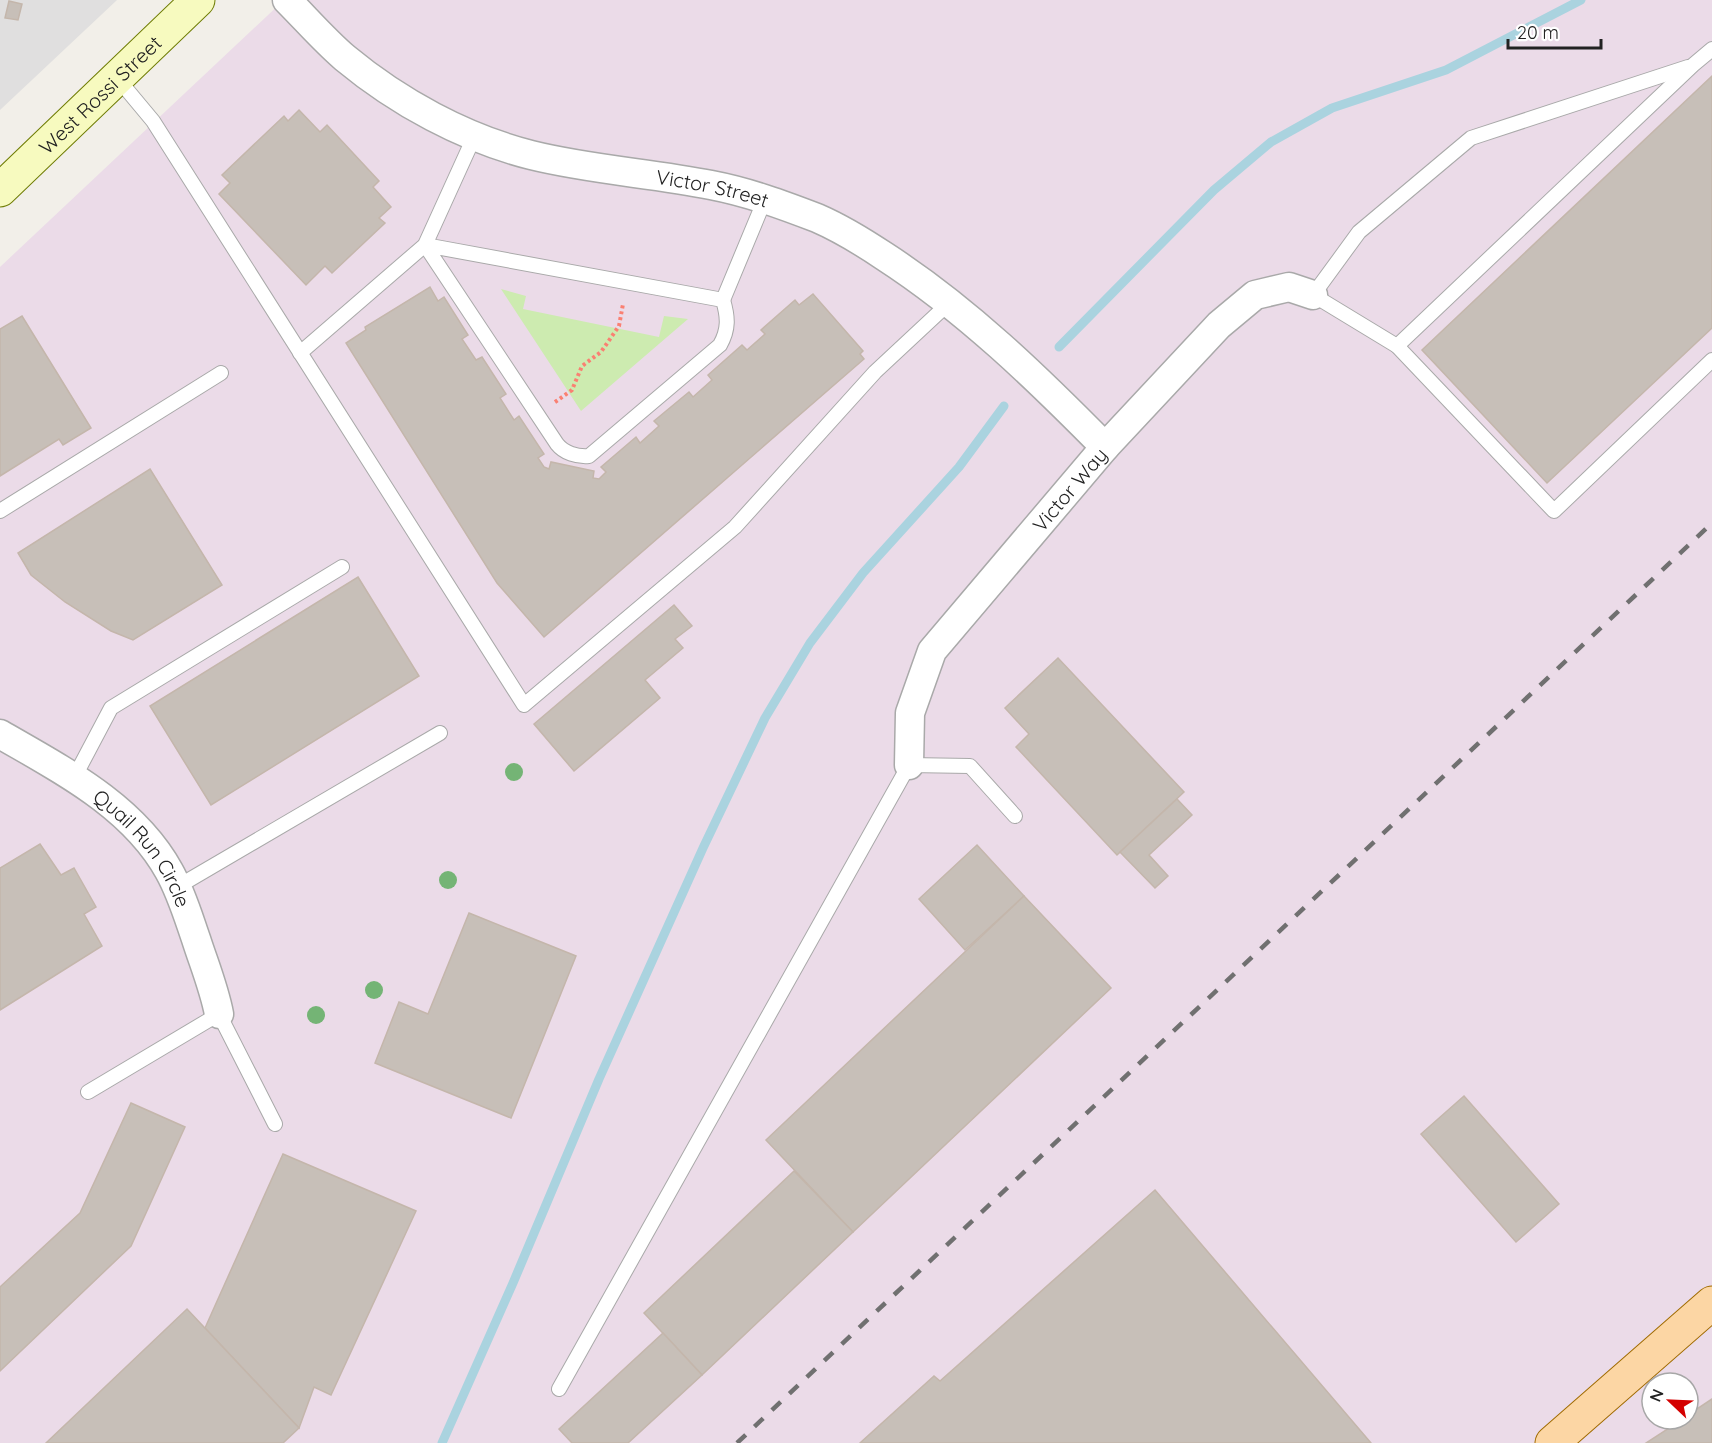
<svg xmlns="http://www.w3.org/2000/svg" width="1712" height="1443" font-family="Quicksand,sans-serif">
  <rect width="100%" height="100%" fill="#f2efe9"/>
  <path fill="#e0dfdf" d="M0,0H117L0,110Z"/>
  <path fill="#ebdbe8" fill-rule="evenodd" d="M284,0H1712V1443H0V267ZM1652,1383H1688V1419H1652Z"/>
  <path fill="#cdebb0" d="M501,289L526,296L523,309L659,337L664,316L688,319L581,411Z"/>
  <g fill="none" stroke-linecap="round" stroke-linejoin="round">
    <g stroke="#aad3df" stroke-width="9">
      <path d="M1059,347L1214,190L1271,142L1332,108L1446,70L1581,0"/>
      <path d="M442,1443L513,1283L599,1079L703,848L765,718L810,643L863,573L959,467L1004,406"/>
    </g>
  </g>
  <g fill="#c7bfb8" stroke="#c4b6ab" stroke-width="1.5">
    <path d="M9,1L22,4L18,20L5,18Z"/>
    <path d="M1712,76V328L1547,483L1422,350Z"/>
    <path d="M299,110L320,132L327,125L379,181L373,187L391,207L379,218L385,223L332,273L325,266L306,285L219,194L230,183L222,175L284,116L288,121Z"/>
    <path d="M430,287L438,301L444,297L468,335L462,339L476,360L482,357L506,394L500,398L514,420L519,416L544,454L538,458L544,467L549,469L551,462L594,471L593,478L599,479L606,472L601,467L636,437L640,443L659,426L654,421L689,392L693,397L712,380L708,375L742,345L747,350L765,334L761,330L795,300L799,305L813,294L863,351L860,354L864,359L544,637L497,583L346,343L366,330L365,327Z"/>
    <path d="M22,316L91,428L63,445L59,439L0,476V329Z"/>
    <path d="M150,469L222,585L133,640L111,631L65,602L31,575L18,553Z"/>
    <path d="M358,577L419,676L211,805L150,706Z"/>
    <path d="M674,605L692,626L675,639L683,648L645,680L660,698L574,771L534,724Z"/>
    <path d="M1058,658L1184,792L1117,855L1016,747L1029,734L1005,708Z"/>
    <path d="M1177,799L1192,815L1149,855L1168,876L1155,888L1120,852Z"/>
    <path d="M40,844L61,875L74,868L96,907L84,914L102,946L0,1010V868Z"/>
    <path d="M977,845L1024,896L965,950L919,899Z"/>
    <path d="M1024,896L1111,988L853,1232L766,1140Z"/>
    <path d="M469,913L576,956L511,1118L375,1063L399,1002L428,1014Z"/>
    <path d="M1464,1096L1559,1204L1516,1242L1421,1134Z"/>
    <path d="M131,1103L185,1127L131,1246L0,1371V1287L80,1213Z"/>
    <path d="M283,1154L416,1211L331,1395L314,1387L299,1428L205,1328Z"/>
    <path d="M794,1171L853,1232L702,1375L644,1313Z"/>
    <path d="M1155,1190L1371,1443H860L934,1376L940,1381Z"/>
    <path d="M187,1309L299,1428L283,1443H46Z"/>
    <path d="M663,1333L702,1375L628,1443H572L559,1429Z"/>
    <path d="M1712,1399V1443H1646L1683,1419H1688V1415Z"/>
  </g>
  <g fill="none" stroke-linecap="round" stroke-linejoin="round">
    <g stroke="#a9a9a9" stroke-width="16">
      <g id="service">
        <path d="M1712,49L1693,65L1397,346L1554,511L1712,360"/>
        <path d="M118,79L153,121L524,705L735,527L875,372L949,303"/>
        <path d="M425,245L723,300C728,317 729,329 720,345L589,456C577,457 564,453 557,444Z"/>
        <path d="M723,300L765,199"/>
        <path d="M1397,346L1313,295L1359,232L1471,138L1688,67"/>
        <path d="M300,353L425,245L475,135"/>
        <path d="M0,511L221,373"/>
        <path d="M74,778L111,708L342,567"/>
        <path d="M177,887L440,733"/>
        <path d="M88,1092L219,1014L275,1124"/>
        <path d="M559,1389L909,765L970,766L1015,816"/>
      </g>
    </g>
    <g stroke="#a9a9a9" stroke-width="31">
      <g id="minor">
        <path id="s1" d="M287,0C306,19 324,40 345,58C398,102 464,138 531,155C591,170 652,173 711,185C748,192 783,205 817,218C840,228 863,242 884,256C966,309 1037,378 1105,447"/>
        <path id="s2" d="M0,734C62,770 133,806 169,871C181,892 188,916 196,939C204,964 214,988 219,1014"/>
        <path id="s3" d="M909,765L910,713L932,651L1105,447L1219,325L1255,295L1289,287L1313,295"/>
      </g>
    </g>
    <g stroke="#707d05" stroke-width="35">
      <g id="secondary">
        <path id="s4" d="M0,190L198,0"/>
      </g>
    </g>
    <g stroke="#a06b00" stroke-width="35">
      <path id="primary" d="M1552,1443L1712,1303"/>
    </g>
    <path stroke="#fa8072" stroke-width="4" stroke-dasharray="3 3" stroke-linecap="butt" d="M555,402L572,390L582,366L601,352L619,326L623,304"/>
    <use href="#service" stroke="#fff" stroke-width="14"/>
    <use href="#minor" stroke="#fff" stroke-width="28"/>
    <use href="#secondary" stroke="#f7fabf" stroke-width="33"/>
    <use href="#primary" stroke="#fcd6a4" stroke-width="33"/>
    <path stroke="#707070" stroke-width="4.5" stroke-dasharray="12 12" stroke-linecap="butt" d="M737,1443L1712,523"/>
  </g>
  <g fill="#74b475">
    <circle cx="514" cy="772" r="9"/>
    <circle cx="448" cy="880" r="9"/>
    <circle cx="374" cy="990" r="9"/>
    <circle cx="316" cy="1015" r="9"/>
  </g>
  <g text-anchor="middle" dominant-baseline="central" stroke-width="4.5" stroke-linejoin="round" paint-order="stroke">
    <g font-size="20" fill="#222" stroke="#fff">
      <text stroke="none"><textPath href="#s4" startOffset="138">West Rossi Street</textPath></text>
      <text stroke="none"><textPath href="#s1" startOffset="478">Victor Street</textPath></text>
      <text stroke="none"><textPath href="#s3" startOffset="330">Victor Way</textPath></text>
      <text stroke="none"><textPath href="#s2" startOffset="186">Quail Run Circle</textPath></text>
    </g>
  </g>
  <g transform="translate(1670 1401) rotate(293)"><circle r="28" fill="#ffffff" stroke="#a7a7a7" stroke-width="1.5"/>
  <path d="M0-4.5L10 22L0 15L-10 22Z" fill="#d40000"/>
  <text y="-9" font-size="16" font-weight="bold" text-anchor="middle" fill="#222222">N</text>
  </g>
  <path d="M1508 39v9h93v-9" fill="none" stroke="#222222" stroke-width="3"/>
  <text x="1517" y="39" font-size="18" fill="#222222" stroke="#ffffff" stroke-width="4.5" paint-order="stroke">20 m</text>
</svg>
